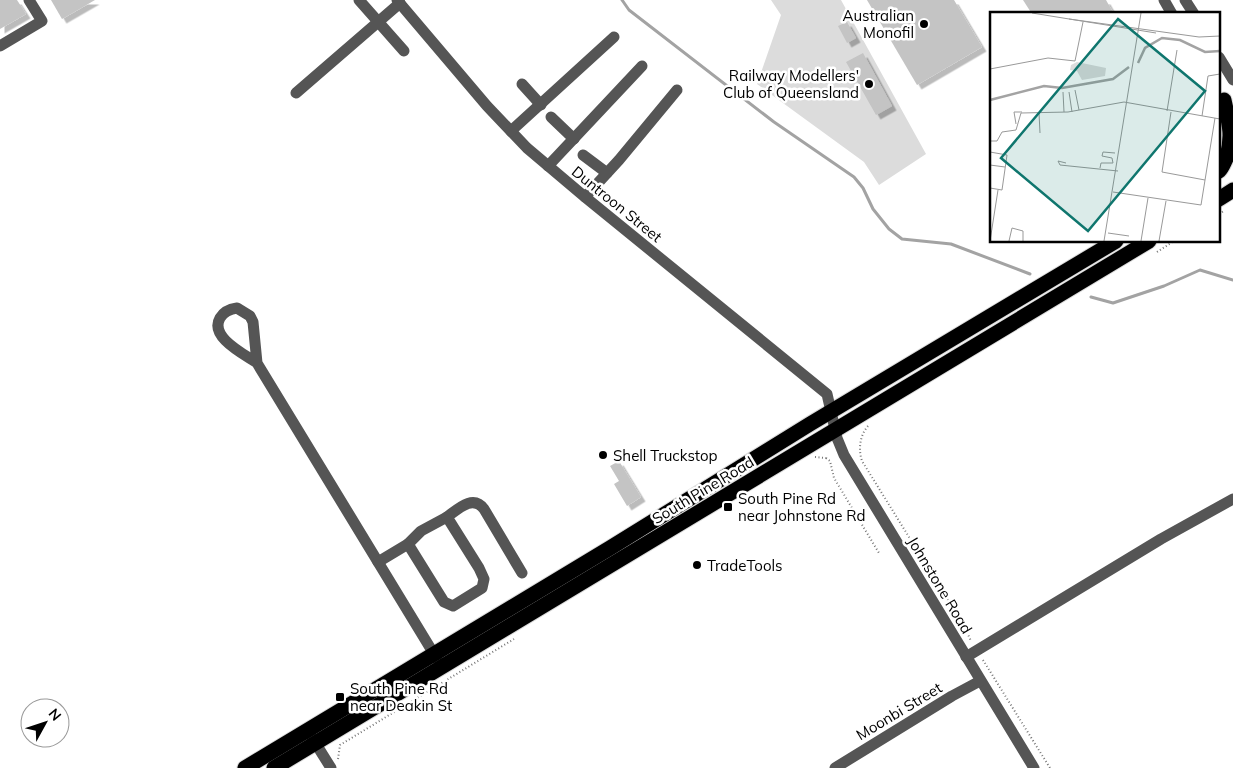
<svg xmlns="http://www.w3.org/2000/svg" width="1233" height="768" font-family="Mulish,sans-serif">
  <defs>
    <filter id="shadow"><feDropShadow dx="4.5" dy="4.5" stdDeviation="0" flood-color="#0004"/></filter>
  </defs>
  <rect width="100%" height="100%" fill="#fff"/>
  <path fill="#dcdcdc" d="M771,0H841L926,154L879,185L864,162L757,84L781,15Z"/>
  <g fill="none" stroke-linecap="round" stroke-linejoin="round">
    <g stroke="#a3a3a3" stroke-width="3">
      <path d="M622,0L629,10L774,122L854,177L863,188L873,209L889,229L902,239L951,244L1030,274"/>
      <path d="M1091,297L1113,303L1164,286L1200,270L1233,280"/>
    </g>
  </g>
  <g fill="#c4c4c4" filter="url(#shadow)">
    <path d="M0,0H17L26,14L0,29Z"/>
    <path d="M51,0H95L62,19Z"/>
    <path d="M867,0H954L982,47L917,85Z"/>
    <path d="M1023,0H1106L1114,14H1032Z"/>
    <path d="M847,22L856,38L847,43L838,26Z"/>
    <path d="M863,53L892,106L876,115L846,62Z"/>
    <path d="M619,461L641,497L627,506L614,484L619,481L610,466Z"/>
  </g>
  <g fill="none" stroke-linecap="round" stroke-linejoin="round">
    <g stroke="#dbdbdb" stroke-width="17">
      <g id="highway">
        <path d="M1219,171C1223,167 1224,162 1227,157C1233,134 1229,123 1224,100"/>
        <path d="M1219,199L1233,190"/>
        <path d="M245,768L610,548L810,424L1116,241"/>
        <path d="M274,768L1149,241"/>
      </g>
    </g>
    <g stroke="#777" stroke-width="2" stroke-dasharray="1 2.5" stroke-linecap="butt">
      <path d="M1219,214L1224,211"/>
      <path d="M1157,252L1174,241"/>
      <path d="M868,426C860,435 858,449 862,461L964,626L971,641"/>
      <path d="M815,457L826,458L828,456"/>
      <path d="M826,458L830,461L834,478L879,553"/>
      <path d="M983,660L1050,768"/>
      <path d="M338,759L340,745L514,639"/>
    </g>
    <g stroke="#555" stroke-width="11">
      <path d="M359,0L404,51"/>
      <path d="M397,0L487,106L527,148L585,197L827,394L837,438L844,455L1034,768"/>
      <path d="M1164,0L1172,14"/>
      <path d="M1185,0L1194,14"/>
      <path d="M0,46L42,21L29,0"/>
      <path d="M1219,57L1233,80"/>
      <path d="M522,84L541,105"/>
      <path d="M296,93L400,3"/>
      <path d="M551,117L574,139"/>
      <path d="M511,131L614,37"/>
      <path d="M583,155L607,173"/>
      <path d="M548,166L642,66"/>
      <path d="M585,197L619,160L677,90"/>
      <path d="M257,363L253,322L250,316L237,308C230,309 224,311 220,318C209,337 244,354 257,363L437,659"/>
      <path d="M408,544L421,531L447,517"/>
      <path d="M378,562L408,544L444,602L453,606L482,588L484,579L479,568L447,517C458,509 473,494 484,509L522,573"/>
      <path d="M966,657L1161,539L1233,499"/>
      <path d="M311,736L331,768"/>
      <path d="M835,768L952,696L980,681"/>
    </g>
    <use href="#highway" stroke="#000" stroke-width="15"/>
  </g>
  <g fill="#000" stroke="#fff" stroke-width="2">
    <circle cx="924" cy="24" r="5"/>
    <circle cx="869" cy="84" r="5"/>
    <circle cx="603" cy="455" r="5"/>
    <rect x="723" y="502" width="10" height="10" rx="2.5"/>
    <circle cx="697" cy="565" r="5"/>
    <rect x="335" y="692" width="10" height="10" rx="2.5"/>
  </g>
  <g text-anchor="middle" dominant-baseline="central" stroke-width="5" stroke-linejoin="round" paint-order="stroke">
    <g font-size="15" fill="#000" stroke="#fff" text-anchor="start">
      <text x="914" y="15" text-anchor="end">Australian<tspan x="914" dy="17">Monofil</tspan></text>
      <text x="859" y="75" text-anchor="end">Railway Modellers'<tspan x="859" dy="17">Club of Queensland</tspan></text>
      <text x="613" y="455">Shell Truckstop</text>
      <text x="738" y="498">South Pine Rd<tspan x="738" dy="17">near Johnstone Rd</tspan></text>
      <text x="707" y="565">TradeTools</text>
      <text x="350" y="688">South Pine Rd<tspan x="350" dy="17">near Deakin St</tspan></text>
    </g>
    <g font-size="15" fill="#000" stroke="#fff">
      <text transform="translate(617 204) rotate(39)">Duntroon Street</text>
      <text transform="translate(703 490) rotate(-31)">South Pine Road</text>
      <text transform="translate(940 585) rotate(59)">Johnstone Road</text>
      <text transform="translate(899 711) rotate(-31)">Moonbi Street</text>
    </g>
  </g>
  <g transform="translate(990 12)">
    <rect width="230" height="230" fill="#fff"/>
    <path d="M87,50L116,56L115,64L92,68L87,59L80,58L81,53Z" fill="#dcdcdc"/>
    <path fill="none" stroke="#a3a3a3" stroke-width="2.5" d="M148,51L155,36L172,26L190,28L215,40L230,39M0,88L54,74L72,76L123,67L139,55"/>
    <path fill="none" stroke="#999" stroke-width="1" d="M42,1L166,21M79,7L209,25L230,24M0,57L58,46L85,49L93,10M85,78L89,98M73,80L74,100M79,80L82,100M177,99L187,38M181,100L172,160L215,168M49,101L50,121M212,104L218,64L230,62M26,112L24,100H32M0,129H7L12,120L26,118L31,101L78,100L134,90L230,107M0,140L17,143L12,178L0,176M76,151L68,149L70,153L128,159M0,153L15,155M110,156L111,151H123L122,146L112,144L113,140L125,141M123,180L211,193L225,106M118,221L139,224M0,229L8,178M19,229L22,216L33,219V229M114,229L151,1M151,229L158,186M169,229L176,189"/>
    <path fill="#0f766e" fill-opacity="0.15" stroke="#0f766e" stroke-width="2.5" d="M128,7L215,79L98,219L11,146Z"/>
    <rect width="230" height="230" fill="none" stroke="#000" stroke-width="2.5"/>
  </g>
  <g transform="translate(45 723) rotate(50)"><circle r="24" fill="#ffffff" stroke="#999999"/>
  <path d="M0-4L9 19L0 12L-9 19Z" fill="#000000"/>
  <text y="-8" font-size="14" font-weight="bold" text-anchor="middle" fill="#000000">N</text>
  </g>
</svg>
